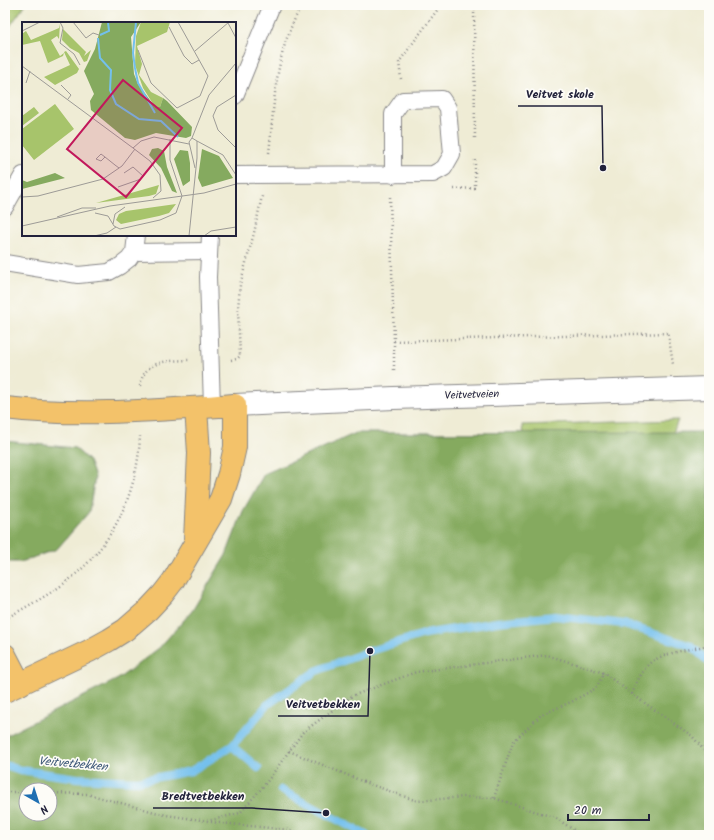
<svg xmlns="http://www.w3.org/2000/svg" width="714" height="840" font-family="Kalam,sans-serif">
  <rect width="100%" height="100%" fill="#fdfcf7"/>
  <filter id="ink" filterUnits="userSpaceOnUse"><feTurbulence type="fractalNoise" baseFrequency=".025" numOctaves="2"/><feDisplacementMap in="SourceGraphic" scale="8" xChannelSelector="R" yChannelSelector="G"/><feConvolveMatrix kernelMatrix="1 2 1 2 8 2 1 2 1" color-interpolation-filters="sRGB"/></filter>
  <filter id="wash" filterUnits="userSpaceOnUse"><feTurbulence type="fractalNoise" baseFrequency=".012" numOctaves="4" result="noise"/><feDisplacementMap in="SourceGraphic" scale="16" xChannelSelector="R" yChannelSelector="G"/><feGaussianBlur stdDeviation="0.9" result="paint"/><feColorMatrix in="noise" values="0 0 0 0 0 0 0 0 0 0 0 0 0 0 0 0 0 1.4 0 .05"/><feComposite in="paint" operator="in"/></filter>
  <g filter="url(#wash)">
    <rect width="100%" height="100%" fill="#efecd5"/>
    <g fill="#a7c46b" stroke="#647353">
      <path d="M5,5H25L5,33Z"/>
      <path d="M678,420L670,441L525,465L522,425Z"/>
    </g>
    <g fill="#85aa5f" stroke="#54664d" fill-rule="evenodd">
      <path d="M709,432V835H329L313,833L311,835H5V736L118,679L159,648L192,611L226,555L243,511L264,474L356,433ZM26,790H50V814H26Z"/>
      <path d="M5,441L75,448L89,461L95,477L89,512L57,549L21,562H5Z"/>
    </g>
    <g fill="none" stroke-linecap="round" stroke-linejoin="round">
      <g stroke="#73c0ed" stroke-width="8">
        <path d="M232,746L258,768"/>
        <path d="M5,765L20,770L77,778L137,781L191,771L232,746L267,705L316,671L370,651L424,634L497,622L555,616L624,624L691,646L709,662"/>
        <path d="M281,790L366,835"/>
      </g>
    </g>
  </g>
  <g filter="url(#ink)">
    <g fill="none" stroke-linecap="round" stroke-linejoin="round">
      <g stroke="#888788" stroke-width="18">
        <g id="service">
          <path d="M235,96L272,5"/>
          <path d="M235,175L433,174L444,168L452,154L448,108L442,99L403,100L393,114V175"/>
          <path d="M5,207L23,175"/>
          <path d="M210,235L208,277L212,407"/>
          <path d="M134,252L209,251"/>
          <path d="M5,263L78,275L109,272L120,266L129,259L134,252L136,235"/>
        </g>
      </g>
      <g stroke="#888788" stroke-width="24">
        <path id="tertiary" d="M235,405L394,398L709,388"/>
      </g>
      <g stroke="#888788" stroke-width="24">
        <g id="trunk">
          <path d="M5,408C81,417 159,410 235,405V447L229,474L221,499L173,581L163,594L148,610L125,630L109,640L89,651L5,691"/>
          <path d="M195,540L199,453L196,408"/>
          <path d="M5,655L20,684"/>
        </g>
      </g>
      <g stroke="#888788" stroke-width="2.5" stroke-dasharray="1 3" stroke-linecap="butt">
        <path d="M474,5L475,141"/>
        <path d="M401,79L399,62L441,5"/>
        <path d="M269,153C275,100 274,54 302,5"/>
        <path d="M454,189L475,188V158"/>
        <path d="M390,197L394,341L668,333L673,364"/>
        <path d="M394,341V373"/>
        <path d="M231,360L237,359L240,356L238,309L240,285L254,233L262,196"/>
        <path d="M140,386C144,359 169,361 190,360"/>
        <path d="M5,619C27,606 50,595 70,579C114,544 138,491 140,436"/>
        <path d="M632,694C636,684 641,672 649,664C660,653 693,649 709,645"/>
        <path d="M289,751L364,782L417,801L464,797L494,798L556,818L581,835"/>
        <path d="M5,792H26"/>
        <path d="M50,793L87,794L166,815L208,821L240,813L266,783L303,732L352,696L416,672L547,655L604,673L632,694L692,736L709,756"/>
        <path d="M494,798L513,742L541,715L573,701L596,688L604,673"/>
        <path d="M211,822L289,830L308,835"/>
      </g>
      <use href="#service" stroke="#fff" stroke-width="16"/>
      <use href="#tertiary" stroke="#fff" stroke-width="22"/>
      <use href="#trunk" stroke="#f3c26a" stroke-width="22"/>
    </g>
  </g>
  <g text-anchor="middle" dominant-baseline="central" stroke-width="3.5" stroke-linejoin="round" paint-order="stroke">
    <g font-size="11" fill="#22223b" stroke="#fdfcf7">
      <text transform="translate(472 395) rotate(-2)">Veitvetveien</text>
    </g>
    <g font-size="12" font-style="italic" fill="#3e5979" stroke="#fdfcf7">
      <text transform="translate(73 764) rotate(5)">Veitvetbekken</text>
    </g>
  </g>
  <g transform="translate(22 22)">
    <rect width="214" height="214" fill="#efecd5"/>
    <path d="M119,0H148L145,10L115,24L120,42L117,53L129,70L141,76L138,85H133L121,66L113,43L114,14ZM38,2L37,17L35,14L29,18L38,34L42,31L41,34L26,41L18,19L0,23V12L4,9L9,18L37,6ZM41,7L64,30L62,34L69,28L65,39L62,40L57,31L48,26L40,18ZM44,29L57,47L55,51L33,63L22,55L48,43L42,30ZM33,82L52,107L12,138L0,123V107ZM12,85L17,91L0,104V94ZM137,163L134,172L127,174L74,181ZM154,182L147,191L137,194L99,202L94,198L97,192L104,189Z" fill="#a7c46b"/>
    <path d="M80,0H119L109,15L112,52L116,62L133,85H138L141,76L145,79L170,105L169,114L164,116L134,111L113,118L103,116L69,88L68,79L72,72L62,49L73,27ZM136,126L142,129L145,145L155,171L150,169L139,146L127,133L130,127ZM180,127L197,134L211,156L180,165L176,156ZM158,128L166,129L168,141V159L161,164L152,137ZM33,151L43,156L0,167V158L5,160Z" fill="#85aa5f"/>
    <path fill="none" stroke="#73c0ed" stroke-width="2" d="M114,0L111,31L113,46L116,61L133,91M78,13L87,9L86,0M76,16L78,36L89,48L88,68L94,82L117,97L139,99L156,115"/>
    <path fill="none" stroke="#9d9b97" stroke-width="1" d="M38,0L41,6L38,21L52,32L58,43M51,0L64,16L71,11L77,13M206,1L214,16M147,5L162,34L170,42L177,38M0,9L18,0M116,28L129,61L155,86L178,74L186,54L156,0M173,29L207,0M0,44L111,126M4,61L8,49M39,63L49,73L46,77M214,73L195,85L191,94L196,108L214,126M170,116L187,73L214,41M175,119L201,133L214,153M83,135L79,139L74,137L79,132L83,135L93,143L97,146M96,165L119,157L121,154L111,145L102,151M0,175L16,174L81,157L100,144L113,127M131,176L139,169L138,153L128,139L111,126L119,119L132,115L167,122M73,191L86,194L92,204L98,207L138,198L154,191L160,174L148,138V117M35,195L60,186H74M91,202L93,192L103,185M0,204L88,184L182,171L214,162M72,214L85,211L94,205M167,214L175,136V119L170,116L167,120L173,146M182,214L189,209L214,205"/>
    <path fill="#c2185b" fill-opacity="0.15" stroke="#c2185b" stroke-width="2" d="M101,58L160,106L104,175L45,127Z"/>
    <rect width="214" height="214" fill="none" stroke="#22223b" stroke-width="2"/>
  </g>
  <path fill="none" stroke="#22223b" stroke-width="1.5" d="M603 168L602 106H518M370 651L368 716H278M326 813L252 808H153"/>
  <g fill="#22223b" stroke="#fdfcf7" stroke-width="1.5">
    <circle cx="603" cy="168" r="4"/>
    <circle cx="370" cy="651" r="4"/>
    <circle cx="326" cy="813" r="4"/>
  </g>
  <g font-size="12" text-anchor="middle" font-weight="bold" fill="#22223b" stroke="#fdfcf7" stroke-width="3.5" stroke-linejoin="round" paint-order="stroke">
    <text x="560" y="98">Veitvet skole</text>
    <text x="323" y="708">Veitvetbekken</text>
    <text x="203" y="800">Bredtvetbekken</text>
  </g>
  <rect width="714" height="840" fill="none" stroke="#fdfcf7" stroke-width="20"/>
  <g transform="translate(38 802) rotate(141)"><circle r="19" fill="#fdfcf7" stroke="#a5a5ac"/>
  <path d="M0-3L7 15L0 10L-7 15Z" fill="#1f6fb2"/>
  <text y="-6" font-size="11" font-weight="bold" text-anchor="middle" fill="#22223b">N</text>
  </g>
  <path d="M568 814v6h81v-6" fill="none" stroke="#22223b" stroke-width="2"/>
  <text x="574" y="814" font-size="12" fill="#22223b" stroke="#fdfcf7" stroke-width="3" paint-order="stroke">20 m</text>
</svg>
